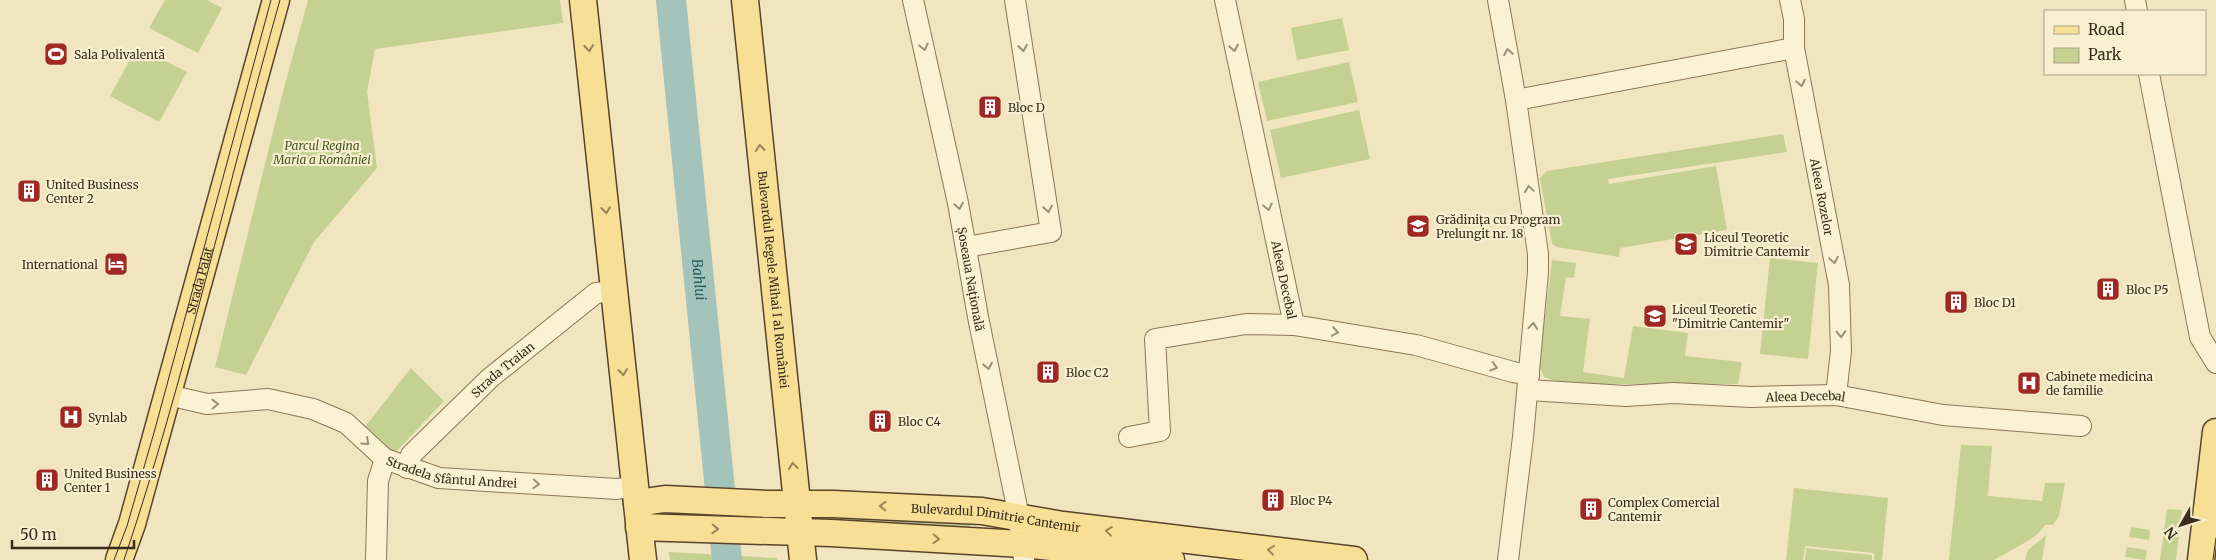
<svg xmlns="http://www.w3.org/2000/svg" width="2216" height="560" font-family="Merriweather,serif">
  <rect width="100%" height="100%" fill="#f1e5c0"/>
  <g fill="#c5d093">
    <path d="M165,0H207L222,8L198,53L149,28Z"/>
    <path d="M308,0H560L563,23L375,49L367,92L377,168L314,242L246,375L215,367L281,99Z"/>
    <path d="M1342,18L1349,50L1297,60L1291,28Z"/>
    <path d="M137,47L187,72L159,122L110,96Z"/>
    <path d="M1349,62L1358,102L1267,121L1258,82Z"/>
    <path d="M1359,110L1370,159L1281,178L1270,130Z"/>
    <path d="M1783,134L1787,152L1608,179L1609,184L1716,166L1727,230L1620,248L1619,257L1557,247L1552,244L1540,178L1547,171Z"/>
    <path d="M1770,258L1818,263L1808,359L1760,354Z"/>
    <path d="M1552,260L1576,263L1574,278L1566,277L1560,316L1590,319L1583,372L1624,378L1633,326L1688,333L1685,356L1742,362L1738,384H1564L1544,377L1539,366Z"/>
    <path d="M411,368L444,401L392,456L364,428Z"/>
    <path d="M1961,445L1992,446L1988,496L2042,501L2045,483H2065L2059,516L2053,525H2045L2038,534L2026,542L1994,560H1949Z"/>
    <path d="M1794,488L1888,498L1882,560H1874V553L1805,546L1803,560H1786Z"/>
    <path d="M2167,509L2182,510L2176,560H2160Z"/>
    <path d="M841,515L970,522L969,532L841,525Z"/>
    <path d="M2131,527L2150,530L2149,540L2129,537Z"/>
    <path d="M2046,535L2042,560H2025L2028,550Z"/>
    <path d="M2127,547L2147,550L2145,560L2125,557Z"/>
    <path d="M1806,548L1872,555V560H1805Z"/>
    <path d="M669,552L777,558V560H670Z"/>
  </g>
  <g fill="none" stroke-linecap="round" stroke-linejoin="round">
    <path stroke="#a3c3bb" stroke-width="30" id="s1" d="M671,0L727,560"/>
    <g stroke="#8b7656" stroke-width="22">
      <g id="minor">
        <path id="s2" d="M913,0L958,203L978,317L1019,517L1024,560"/>
        <path id="s3" d="M1225,0L1294,325L1416,345L1513,372L1529,375"/>
        <path d="M1498,0L1516,100L1538,254V272L1523,437L1508,560"/>
        <path id="s4" d="M1790,0L1794,19V48L1839,285L1841,351L1836,395"/>
        <path d="M2135,0L2137,11"/>
        <path d="M2149,74L2200,337L2216,363"/>
        <path d="M1516,100L1794,48"/>
        <path d="M966,247L1051,232L1015,0"/>
        <path id="s5" d="M1528,390L1626,396L1673,393L1751,397L1836,395L1943,415L2081,426"/>
        <path id="s6" d="M168,395L207,404L268,399L313,409L346,423L385,459L439,478L617,489L635,486"/>
        <path d="M1129,437L1160,431L1155,339L1246,324L1294,325"/>
        <path id="s7" d="M407,468L411,455L490,378L596,293L614,291"/>
        <path d="M376,560L378,481L385,459"/>
      </g>
    </g>
    <g stroke="#59432b" stroke-width="29">
      <g id="major">
        <path d="M583,0L643,560"/>
        <path id="s8" d="M745,0L803,560"/>
        <path id="s9" d="M637,503L665,499L767,504H833L982,511L1063,525L1354,560"/>
        <path d="M639,527L831,533L1023,544L1171,560"/>
        <path id="s10" d="M119,560L132,524L276,0"/>
        <path d="M2201,560L2216,432"/>
      </g>
    </g>
    <use href="#minor" stroke="#fbf2d4" stroke-width="20"/>
    <use href="#major" stroke="#f7df95" stroke-width="26"/>
    <g stroke="#3a2c1c" stroke-width="1">
      <path d="M114,560L127,526L155,429L271,0"/>
      <path d="M124,560C186,376 227,186 280,0"/>
      <path d="M2213,560L2216,538"/>
    </g>
  </g>
  <defs><path id="oneway-chevron" d="M-2-3.5L2.5 0L-2 3.5" fill="none" stroke-width="1.6" stroke-linecap="round" stroke-linejoin="round" transform="scale(1.25)"/></defs>
  <g stroke="#9a8f78">
    <use href="#oneway-chevron" transform="translate(924 47) rotate(77)"/>
    <use href="#oneway-chevron" transform="translate(1023 48) rotate(81)"/>
    <use href="#oneway-chevron" transform="translate(1234 48) rotate(79)"/>
    <use href="#oneway-chevron" transform="translate(1508 52) rotate(-100)"/>
    <use href="#oneway-chevron" transform="translate(1801 83) rotate(79)"/>
    <use href="#oneway-chevron" transform="translate(1529 189) rotate(-98)"/>
    <use href="#oneway-chevron" transform="translate(959 206) rotate(80)"/>
    <use href="#oneway-chevron" transform="translate(1268 207) rotate(78)"/>
    <use href="#oneway-chevron" transform="translate(1048 209) rotate(81)"/>
    <use href="#oneway-chevron" transform="translate(1834 260) rotate(79)"/>
    <use href="#oneway-chevron" transform="translate(1533 326) rotate(-85)"/>
    <use href="#oneway-chevron" transform="translate(1335 332) rotate(9)"/>
    <use href="#oneway-chevron" transform="translate(1841 334) rotate(88)"/>
    <use href="#oneway-chevron" transform="translate(988 366) rotate(79)"/>
    <use href="#oneway-chevron" transform="translate(1494 367) rotate(16)"/>
    <use href="#oneway-chevron" transform="translate(215 404) rotate(-1)"/>
    <use href="#oneway-chevron" transform="translate(366 442) rotate(42)"/>
    <use href="#oneway-chevron" transform="translate(536 484) rotate(3)"/>
  </g>
  <g stroke="#988658">
    <use href="#oneway-chevron" transform="translate(589 48) rotate(84)"/>
    <use href="#oneway-chevron" transform="translate(760 148) rotate(-96)"/>
    <use href="#oneway-chevron" transform="translate(606 210) rotate(84)"/>
    <use href="#oneway-chevron" transform="translate(623 372) rotate(84)"/>
    <use href="#oneway-chevron" transform="translate(793 466) rotate(-96)"/>
    <use href="#oneway-chevron" transform="translate(883 506) rotate(-178)"/>
    <use href="#oneway-chevron" transform="translate(715 529) rotate(2)"/>
    <use href="#oneway-chevron" transform="translate(1109 531) rotate(-173)"/>
    <use href="#oneway-chevron" transform="translate(936 539) rotate(3)"/>
    <use href="#oneway-chevron" transform="translate(1271 550) rotate(-173)"/>
  </g>
  <defs>
    <g id="stadium-square" transform="scale(1.25)"><rect x="-9" y="-9" width="18" height="18" rx="4" fill="#9f2922" stroke="#f8efd0"/><path d="M0-5a6.5 5 0 1 0 0 10a6.5 5 0 1 0 0-10ZM-3.5-1.8h7v3.6h-7Z" fill="#fff"/></g>
    <g id="building-square" transform="scale(1.25)"><rect x="-9" y="-9" width="18" height="18" rx="4" fill="#9f2922" stroke="#f8efd0"/><path d="M-4-6H4V6H1V3H-1V6H-4ZM-2.5-4.3h1.7v1.8h-1.7ZM.8-4.3h1.7v1.8H.8ZM-2.5-1h1.7V.8h-1.7ZM.8-1h1.7V.8H.8Z" fill="#fff"/></g>
    <g id="school-square" transform="scale(1.25)"><rect x="-9" y="-9" width="18" height="18" rx="4" fill="#9f2922" stroke="#f8efd0"/><path d="M0-5L7-2L0 1L-7-2ZM-4 1L0 2.5L4 1V4Q0 6-4 4Z" fill="#fff"/></g>
    <g id="hotel-square" transform="scale(1.25)"><rect x="-9" y="-9" width="18" height="18" rx="4" fill="#9f2922" stroke="#f8efd0"/><path d="M-6-4.5h1.5V1H6V5H4.5V3h-9V5H-6ZM-4 0a1.8 1.8 0 1 1 3.6 0ZM.5 0V-2.5h3Q6-2.5 6 0Z" fill="#fff"/></g>
    <g id="hospital-square" transform="scale(1.25)"><rect x="-9" y="-9" width="18" height="18" rx="4" fill="#9f2922" stroke="#f8efd0"/><path d="M-5-5h3v3.5h4V-5h3V5h-3V1.5h-4V5h-3Z" fill="#fff"/></g>
  </defs>
  <g fill-rule="evenodd">
    <use href="#stadium-square" x="56" y="54"/>
    <use href="#building-square" x="990" y="107"/>
    <use href="#building-square" x="29" y="191"/>
    <use href="#school-square" x="1418" y="226"/>
    <use href="#school-square" x="1686" y="244"/>
    <use href="#hotel-square" x="116" y="264"/>
    <use href="#building-square" x="2108" y="289"/>
    <use href="#building-square" x="1956" y="302"/>
    <use href="#school-square" x="1655" y="316"/>
    <use href="#building-square" x="1048" y="372"/>
    <use href="#hospital-square" x="2029" y="383"/>
    <use href="#hospital-square" x="71" y="417"/>
    <use href="#building-square" x="880" y="421"/>
    <use href="#building-square" x="47" y="480"/>
    <use href="#building-square" x="1273" y="500"/>
    <use href="#building-square" x="1591" y="509"/>
  </g>
  <g text-anchor="middle" dominant-baseline="central" stroke-width="4.5" stroke-linejoin="round" paint-order="stroke">
    <g font-size="12" fill="#3a2c1c" stroke="#f8efd0" text-anchor="start">
      <text x="74" y="54">Sala Polivalentă</text>
      <text x="1008" y="107">Bloc D</text>
      <text x="46" y="184">United Business<tspan x="46" dy="14">Center 2</tspan></text>
      <text x="1436" y="219">Grădinița cu Program<tspan x="1436" dy="14">Prelungit nr. 18</tspan></text>
      <text x="1704" y="237">Liceul Teoretic<tspan x="1704" dy="14">Dimitrie Cantemir</tspan></text>
      <text x="98" y="264" text-anchor="end">International</text>
      <text x="2126" y="289">Bloc P5</text>
      <text x="1974" y="302">Bloc D1</text>
      <text x="1672" y="309">Liceul Teoretic<tspan x="1672" dy="14">"Dimitrie Cantemir"</tspan></text>
      <text x="1066" y="372">Bloc C2</text>
      <text x="2046" y="376">Cabinete medicina<tspan x="2046" dy="14">de familie</tspan></text>
      <text x="88" y="417">Synlab</text>
      <text x="898" y="421">Bloc C4</text>
      <text x="64" y="473">United Business<tspan x="64" dy="14">Center 1</tspan></text>
      <text x="1290" y="500">Bloc P4</text>
      <text x="1608" y="502">Complex Comercial<tspan x="1608" dy="14">Cantemir</tspan></text>
    </g>
    <g font-size="12" font-style="italic" fill="#465821" stroke="#f8efd0">
      <text x="322" y="145">Parcul Regina<tspan x="322" dy="14">Maria a României</tspan></text>
    </g>
    <g font-size="12" fill="#3a2c1c" stroke="#f8efd0">
      <text stroke="none"><textPath href="#s4" startOffset="200">Aleea Rozelor</textPath></text>
      <text stroke="none"><textPath href="#s2" startOffset="285">Șoseaua Națională</textPath></text>
      <text stroke="none"><textPath href="#s10" startOffset="291">Strada Palat</textPath></text>
      <text stroke="none"><textPath href="#s8" startOffset="281">Bulevardul Regele Mihai I al României</textPath></text>
      <text stroke="none"><textPath href="#s3" startOffset="286">Aleea Decebal</textPath></text>
      <text stroke="none"><textPath href="#s7" startOffset="139">Strada Traian</textPath></text>
      <text stroke="none"><textPath href="#s5" startOffset="278">Aleea Decebal</textPath></text>
      <text stroke="none"><textPath href="#s6" startOffset="305">Stradela Sfântul Andrei</textPath></text>
      <text stroke="none"><textPath href="#s9" startOffset="360">Bulevardul Dimitrie Cantemir</textPath></text>
    </g>
    <g font-size="14" font-style="italic" fill="#2a5b5b" stroke="#f8efd0">
      <text stroke="none"><textPath href="#s1" startOffset="281">Bahlui</textPath></text>
    </g>
  </g>
  <rect x="2044" y="10" width="162" height="65" fill="#f8efd0" stroke="#aca188"/>
  <rect x="2054" y="26" width="25" height="8" fill="#f7df95" stroke="#aca188"/>
  <text x="2088" y="35" font-size="15" fill="#3a2c1c">Road</text>
  <rect x="2054" y="48" width="25" height="15" fill="#c5d093" stroke="#aca188"/>
  <text x="2088" y="60" font-size="15" fill="#3a2c1c">Park</text>
  <g transform="translate(2181 525) rotate(231)" stroke="#f8efd0" stroke-width="4" paint-order="stroke">
  <path d="M0-4L9 19L0 12L-9 19Z" fill="#3a2c1c"/>
  <text y="-8" font-size="14" font-weight="bold" text-anchor="middle" fill="#3a2c1c">N</text>
  </g>
  <path d="M12 540v8h122v-8" fill="none" stroke="#3a2c1c" stroke-width="2.5"/>
  <text x="20" y="540" font-size="15" fill="#3a2c1c" stroke="#f8efd0" stroke-width="4" paint-order="stroke">50 m</text>
</svg>
